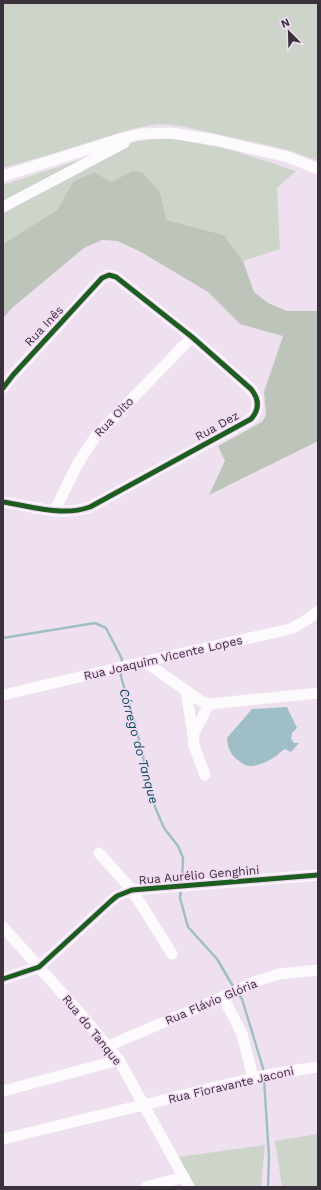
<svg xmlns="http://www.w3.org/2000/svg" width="321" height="1190" font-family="'Work Sans',sans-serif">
  <rect width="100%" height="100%" fill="#eee0ef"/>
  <g fill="#cdd5cb">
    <path d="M3,3H318V161L288,150L181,126L157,124L132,129L45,156L3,168Z"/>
    <path d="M159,138L183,140L232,150L296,171L277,188L280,249L243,261L224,235L167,220L160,192L142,172L132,171L111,182H73L57,210L3,244V212L70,178L134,142Z"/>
    <path d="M97,154L3,203V185Z"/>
    <path d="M318,1134V1187H282L275,1141Z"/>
    <path d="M265,1145L261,1187H193L178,1157Z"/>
  </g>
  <path fill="#bdc5bb" d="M132,171L142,172L160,192L167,220L224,235L243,261L254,292L268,303L287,311H318V441L209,495L225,461L218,446L262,422L266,415L264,392L283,336L240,324L208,292L141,252L117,241L102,240L84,248L12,308L3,318V244L57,210L73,182L94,172L111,182Z"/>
  <path fill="#a0bec6" d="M287,707L297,728L292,733L291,739L294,743H299L291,752L285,749C280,751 278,756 273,758C267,762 255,767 249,766C246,766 240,762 238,760C231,756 227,746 227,738L252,709Z"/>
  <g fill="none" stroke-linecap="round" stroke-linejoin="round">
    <g stroke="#a0bec6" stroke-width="2.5">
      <path d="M3,638L95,623L106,628L122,659L121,664"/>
      <path d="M121,669V677L135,723L155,807L164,828L178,846L183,858L182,882"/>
      <path d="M181,889L180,898L188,927L217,959L234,988"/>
      <path d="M238,993L242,999L263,1068L264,1074"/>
      <path d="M264,1079L269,1157L268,1187"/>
    </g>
    <g stroke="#fcfafd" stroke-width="11">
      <path d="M3,176L123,138L141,134L171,133L215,140L288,157L318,169"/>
      <path d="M3,207L124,143"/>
      <path d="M3,388L13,375L102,278L109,275L116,277L192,337L251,389C259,399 260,409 251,419L90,507C62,517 31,506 3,502"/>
      <path d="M55,510L77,465L95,437L192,337"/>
      <path d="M145,662L201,701L209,704L318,693"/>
      <path d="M186,691L193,735"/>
      <path d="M3,695L130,665L290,629C301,624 309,619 318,611"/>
      <path d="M205,775L194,746L193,735L209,704"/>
      <path d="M99,853L132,890L172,954"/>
      <path d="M3,927L80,1013L119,1060L189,1187"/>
      <path d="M3,979L39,967L111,901L117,896L132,890L318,875"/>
      <path d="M223,997L242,1034L253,1078"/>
      <path d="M108,1046L223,997L254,982L279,974L318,970"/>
      <path d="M3,1091L119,1060"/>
      <path d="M3,1139L258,1077L277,1073L318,1067"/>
      <path d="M146,1187L184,1177"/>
    </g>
    <g stroke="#f4daf5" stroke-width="8">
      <g id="cycleway">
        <path d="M3,388L13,375L102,278L109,275L116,277L192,337L251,389C259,399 260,409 251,419L90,507C62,517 31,506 3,502"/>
        <path d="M3,979L39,967L111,901L117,896L132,890L318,875"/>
      </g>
    </g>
    <use href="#cycleway" stroke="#1b5e20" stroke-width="5"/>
  </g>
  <g text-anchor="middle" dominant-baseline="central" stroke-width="3" stroke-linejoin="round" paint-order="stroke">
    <g font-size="12" fill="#3b313c" stroke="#f4daf5">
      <text transform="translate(44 326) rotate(-47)">Rua Inês</text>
      <text transform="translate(114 417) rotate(-46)">Rua Oito</text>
      <text transform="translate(217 426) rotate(-29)">Rua Dez</text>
      <text transform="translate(163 658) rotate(-13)">Rua Joaquim Vicente Lopes</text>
      <text transform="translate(199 875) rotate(-5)">Rua Aurélio Genghini</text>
      <text transform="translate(211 1002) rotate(-23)">Rua Flávio Glória</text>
      <text transform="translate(92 1030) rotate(51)">Rua do Tanque</text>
      <text transform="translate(231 1085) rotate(-13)">Rua Fioravante Jaconi</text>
    </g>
    <g font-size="13" font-style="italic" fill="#004f55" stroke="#f4daf5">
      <text transform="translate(139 746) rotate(75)">Córrego do Tanque</text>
    </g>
  </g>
  <rect width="321" height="1190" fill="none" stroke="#3b313c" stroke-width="8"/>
  <g transform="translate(289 32) rotate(337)" stroke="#f4daf5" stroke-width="3" paint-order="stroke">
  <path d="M0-3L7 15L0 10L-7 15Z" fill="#3b313c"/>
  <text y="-6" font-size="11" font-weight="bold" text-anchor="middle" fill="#3b313c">N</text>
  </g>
</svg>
